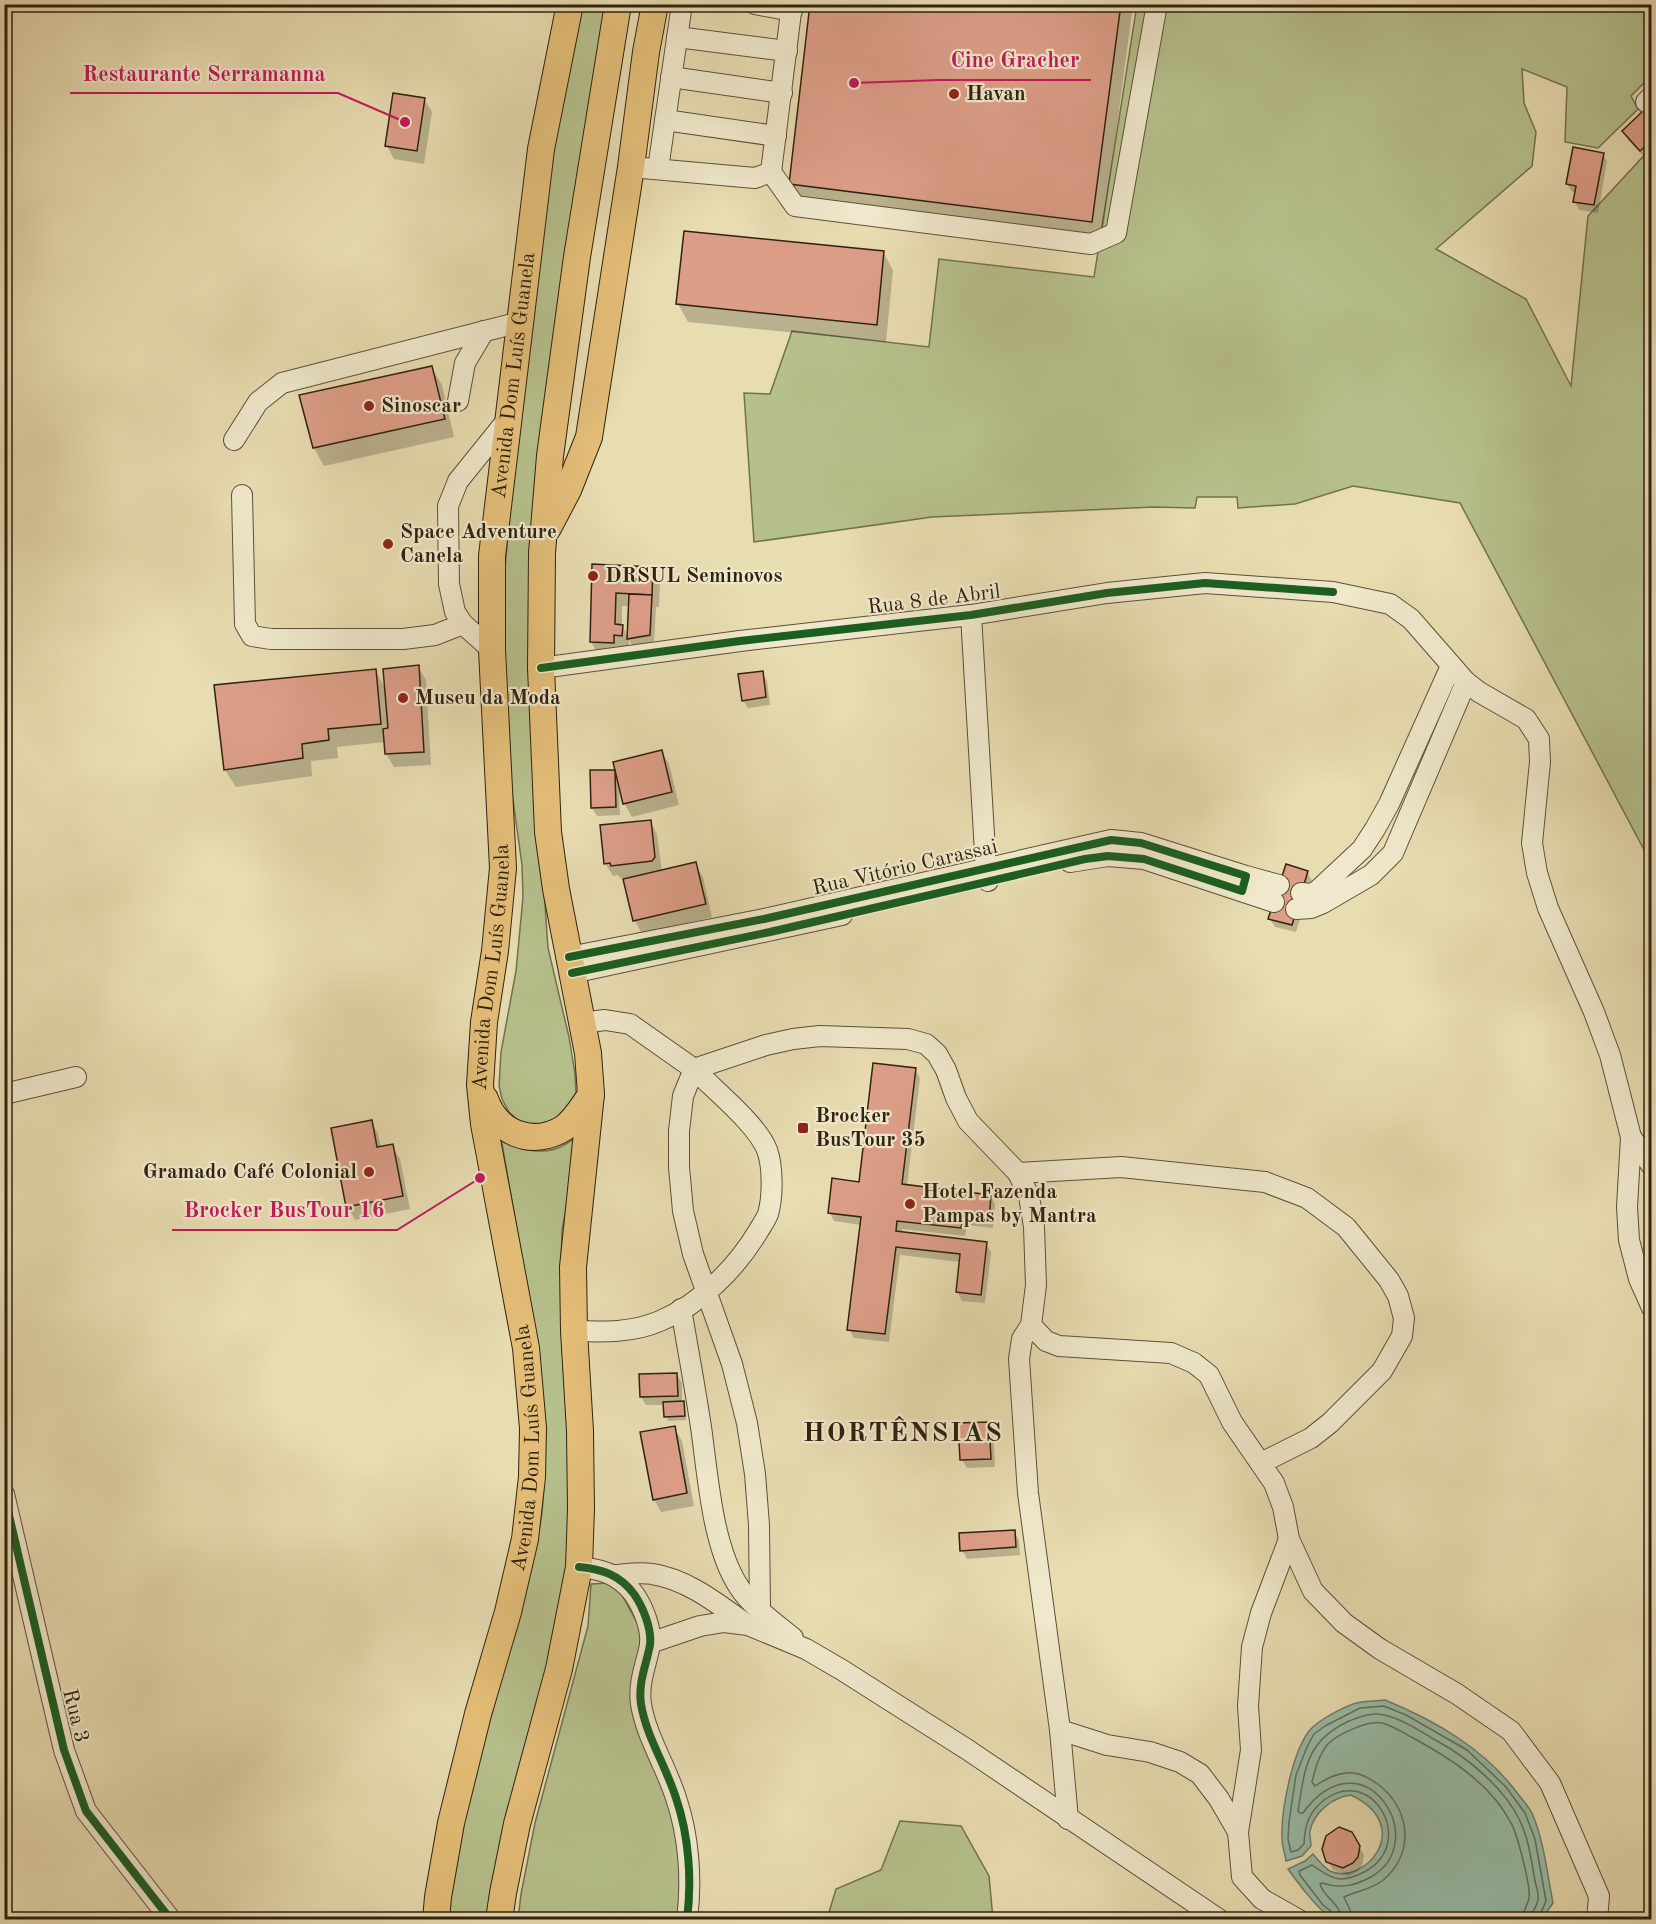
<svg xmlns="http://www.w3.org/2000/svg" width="1656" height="1924" font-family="'Old Standard TT',serif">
  <rect width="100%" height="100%" fill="#e8dcb1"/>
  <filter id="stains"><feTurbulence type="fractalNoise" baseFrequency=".00333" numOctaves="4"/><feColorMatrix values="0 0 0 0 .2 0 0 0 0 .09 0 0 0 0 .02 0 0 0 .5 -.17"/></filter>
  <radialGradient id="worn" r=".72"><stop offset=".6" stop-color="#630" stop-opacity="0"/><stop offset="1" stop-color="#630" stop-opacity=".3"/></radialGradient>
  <g fill="#b6c08c" stroke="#72714e" stroke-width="1.5">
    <path d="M580,5H605L545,419L534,744L548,948L569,1037L575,1074L576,1093L572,1104L555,1121L543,1124L529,1123L518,1120L509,1112L502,1099L499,1086L501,1052L516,971L523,897L522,865L507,757L503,664L505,568L515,459L553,155L568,59Z"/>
    <path d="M1137,5H1651V76L1631,96L1638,109L1598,148L1565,142L1567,87L1522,69L1524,103L1536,132L1532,166L1436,249L1526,299L1571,386L1588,216L1651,148V863L1460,503L1353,486L1295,504L1238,508L1237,497H1197L1195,508L1154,507L932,517L754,542L744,393L770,394L792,331L929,347L939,259L1094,277Z"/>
    <path d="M580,1134L562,1230L561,1265L569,1439L570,1502L567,1563L559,1618L487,1919L447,1920L449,1899L466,1810L535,1553L542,1513L545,1471L544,1431L534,1327L501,1138C517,1151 545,1156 564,1145C570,1142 575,1137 580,1134Z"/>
    <path d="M609,1583L622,1595L642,1632L643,1645L633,1688L669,1795L683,1850L681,1919L518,1920L521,1894L535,1823L588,1626L591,1584Z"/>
    <path d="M900,1821L961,1826L989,1876L993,1919H827L836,1889L881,1870Z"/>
  </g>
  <path fill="#98bca7" stroke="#6e7e6b" stroke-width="1.5" d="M1385,1700C1436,1721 1485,1749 1518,1794C1523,1800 1528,1806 1532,1813C1544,1841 1547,1872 1553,1903L1542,1919H1332C1315,1906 1301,1887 1288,1869L1305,1861L1313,1854C1318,1860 1323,1867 1330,1871C1363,1887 1417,1827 1351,1795C1333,1797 1314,1812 1310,1831C1309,1835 1311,1841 1311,1846L1302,1856L1286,1861C1285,1854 1282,1846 1282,1838C1281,1810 1292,1754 1309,1731C1318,1720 1348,1704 1361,1702C1369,1701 1377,1701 1385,1700Z"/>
  <g fill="#0003" fill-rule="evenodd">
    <path d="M812,4H1133L1102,239L801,201L791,183Z"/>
    <path d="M424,99L432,112L424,164L394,159L387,146Z"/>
    <path d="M1652,118V152L1645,158L1628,140L1624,132Z"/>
    <path d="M1603,154L1607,162L1598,213L1579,210L1575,201L1576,193L1572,192L1567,184Z"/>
    <path d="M883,252L893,270L886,342L688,322L678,304Z"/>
    <path d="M431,367L442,385L454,437L324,466L314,448L301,396Z"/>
    <path d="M594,566L652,568L660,581L659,607H656L654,644L633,647L629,640V648L599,655L591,642ZM622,606H630L629,638L622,626Z"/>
    <path d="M418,667L426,680L431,765L394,767L386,754L385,742L337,747L338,758L311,761L312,776L236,787L225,770L375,670L386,690Z"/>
    <path d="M762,673L767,681L770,705L748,708L743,700Z"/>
    <path d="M661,751L669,764L679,805L632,817L624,803L619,787L620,815L597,816L592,808L614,772L617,778Z"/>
    <path d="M650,821L657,834L662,872L695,864L703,877L712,917L642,934L635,921L624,878H620L618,875L613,876L605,863Z"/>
    <path d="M1307,872L1312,881L1296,932L1275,927L1270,919Z"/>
    <path d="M915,1069L920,1078L907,1186L990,1196L995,1204L993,1228L967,1225L965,1236L902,1229L901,1233L986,1244L991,1252L985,1303L962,1301L957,1292L960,1262L900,1255L889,1342L854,1338L849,1329L861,1225L834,1221L830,1213L861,1183Z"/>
    <path d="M371,1121L378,1134L381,1148L392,1146L400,1159L410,1209L355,1220L348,1207Z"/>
    <path d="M677,1374L682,1383V1403L685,1406L686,1420L668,1421L665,1405H646L641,1397Z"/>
    <path d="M988,1423L993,1432L995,1467L967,1468L962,1460Z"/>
    <path d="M674,1428L682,1441L694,1506L661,1512L654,1499Z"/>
    <path d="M1014,1532L1019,1540L1020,1555L967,1559L962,1550Z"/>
    <path d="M1351,1833L1364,1855L1362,1866L1358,1871L1348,1876L1333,1870L1328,1861Z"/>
  </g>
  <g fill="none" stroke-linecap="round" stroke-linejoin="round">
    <g stroke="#646f5c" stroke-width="1.5">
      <path d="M1335,1920L1333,1913L1323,1905L1300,1875L1299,1871L1312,1865C1333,1879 1340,1885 1366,1871C1417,1842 1372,1764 1324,1800C1308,1813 1305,1825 1304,1844L1298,1850L1291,1852L1288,1839L1289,1822L1296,1775L1307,1747L1314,1734L1325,1726L1360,1708L1384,1706L1406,1715L1467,1750L1506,1787L1525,1813L1535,1839L1546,1901L1538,1920"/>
      <path d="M1342,1920C1341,1904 1324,1898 1320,1884L1322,1883C1341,1889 1354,1886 1371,1877C1434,1841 1363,1731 1303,1813H1300L1298,1811C1305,1768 1306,1741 1349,1721C1360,1717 1372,1712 1384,1715C1403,1719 1421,1732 1437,1741C1467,1757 1504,1788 1519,1819C1529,1838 1531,1860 1535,1881C1536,1886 1539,1893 1538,1899C1538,1906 1531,1911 1531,1920"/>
      <path d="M1351,1920L1350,1910L1344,1897C1356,1891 1370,1890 1382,1881C1415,1854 1411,1810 1379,1785C1372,1780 1363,1774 1354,1773C1340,1771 1327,1778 1315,1786L1312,1782C1315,1770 1319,1754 1328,1744C1338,1734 1368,1720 1382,1723C1394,1726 1405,1734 1415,1739C1451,1759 1491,1784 1511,1823C1517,1833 1531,1887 1529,1898C1528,1906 1522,1911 1522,1920"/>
    </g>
  </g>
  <g fill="#dd9e88" stroke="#2f2210" stroke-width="1.5">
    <path d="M810,4H1121L1092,222L789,184Z"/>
    <path d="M393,93L425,98L417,151L385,146Z"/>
    <path d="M1645,109L1652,116V140L1640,151L1622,131Z"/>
    <path d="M1573,147L1604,153L1594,205L1573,202L1576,186L1566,184Z"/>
    <path d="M684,231L884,251L877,325L676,304Z"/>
    <path d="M432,366L445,419L313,448L299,395Z"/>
    <path d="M592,564L653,567L652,595L616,593L615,624L623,625L622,636L614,635V643L590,642Z"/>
    <path d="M629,594L652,595L650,635L627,639Z"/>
    <path d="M419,665L424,752L385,754L383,729L388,728L383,669Z"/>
    <path d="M376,669L381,724L328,729L329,740L302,744L303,758L224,770L214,685Z"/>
    <path d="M763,671L766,697L742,701L738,674Z"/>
    <path d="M662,750L672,792L623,804L613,762Z"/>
    <path d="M590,770H615L616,807L591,808Z"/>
    <path d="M651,820L655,857L652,861L611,866L610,863L604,864L600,825Z"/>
    <path d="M696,862L706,904L633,921L623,879Z"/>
    <path d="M1286,864L1308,871L1292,925L1268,919Z"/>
    <path d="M873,1063L916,1068L902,1184L991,1195L989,1220L963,1217L961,1228L897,1221L896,1231L987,1242L981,1295L956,1292L960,1254L896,1247L885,1334L847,1330L861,1217L828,1213L832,1178L859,1182Z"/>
    <path d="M372,1120L377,1147L393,1144L403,1196L346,1207L331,1128Z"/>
    <path d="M677,1373L678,1396L640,1397L639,1374Z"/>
    <path d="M684,1401L685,1416L664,1417L663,1402Z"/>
    <path d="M989,1422L991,1459L960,1460L958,1423Z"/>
    <path d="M675,1426L687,1493L653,1500L640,1432Z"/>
    <path d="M1015,1530L1016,1547L960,1551L959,1533Z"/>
    <path d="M1339,1827L1352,1832L1360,1846L1358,1857L1353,1863L1343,1868L1326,1862L1322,1849L1326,1836Z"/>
  </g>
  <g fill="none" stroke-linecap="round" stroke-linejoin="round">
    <g stroke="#5d5038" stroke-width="22">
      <g id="minor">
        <path d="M755,4L792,11"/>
        <path d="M677,37L787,51"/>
        <path d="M671,77L782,93"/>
        <path d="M1646,102L1652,96"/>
        <path d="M665,120L776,136"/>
        <path d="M631,167L755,178L771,172L792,4"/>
        <path d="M658,169L682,4"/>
        <path d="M771,172L795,206L1091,244L1116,233L1157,4"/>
        <path d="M458,401L465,363L484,331"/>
        <path d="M234,440L258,402L282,383L520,322"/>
        <path d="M242,495L245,624L252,636L271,639H403L435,635L463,624"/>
        <path d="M971,615L986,869L988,881"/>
        <path d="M492,650L463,624L455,612L449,584L448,506L458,481L508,419"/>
        <path d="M541,668L740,641L971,615L1107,593L1205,583L1333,592L1390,604L1411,619L1466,682L1479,692L1526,719L1539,739L1540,762L1532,843L1537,873L1548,908L1594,1012L1610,1055L1631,1137L1627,1207L1629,1240L1639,1279L1652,1308"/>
        <path d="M1070,862L1108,856L1144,859L1274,902"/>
        <path d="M1301,893L1311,894L1317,891L1362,849L1375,829L1389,804L1451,666"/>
        <path d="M1296,909L1311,908L1323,903L1371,875L1393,853L1466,682"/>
        <path d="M569,957L764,919L1111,840L1141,843L1246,876L1279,885"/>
        <path d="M572,973L842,915"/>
        <path d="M582,1023L605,1020L630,1024L694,1069L766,1045L793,1039L820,1036L908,1039L926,1044L937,1054L946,1070L956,1098L968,1121L1018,1173L1029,1196L1034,1227L1036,1285L1031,1325L1022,1339L1019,1359L1028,1493L1060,1730L1068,1819"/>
        <path d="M4,1094L76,1077"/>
        <path d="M1631,1137L1652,1166"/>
        <path d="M1018,1173L1121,1167L1265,1182L1307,1198L1346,1227L1389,1280L1398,1296L1404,1318L1402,1336L1382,1371L1330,1423L1311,1438L1261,1463"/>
        <path d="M681,1309C688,1349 695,1388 701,1427C708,1476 712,1546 739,1587C752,1607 775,1623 793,1638"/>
        <path d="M1031,1325L1046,1341L1059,1346L1171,1353L1194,1363L1209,1375L1232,1422L1274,1483L1283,1507L1289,1539L1313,1591L1344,1623L1380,1649L1457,1694L1511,1731L1550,1783L1599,1896L1597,1920"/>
        <path d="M574,1331C604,1332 632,1333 660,1321C701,1304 737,1267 759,1230C762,1225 766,1219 768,1214C773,1197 773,1166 767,1150C757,1124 714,1090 694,1069L683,1096L679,1131V1167L683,1211L693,1254L732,1364L747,1423L755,1474L759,1525L760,1609"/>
        <path d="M4,1494L64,1750L86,1811L171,1920"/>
        <path d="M579,1567C602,1569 620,1575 634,1594C643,1607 652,1629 650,1645C646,1666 638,1682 641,1704C646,1736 666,1766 676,1798C689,1836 692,1880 687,1920"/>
        <path d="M615,1575C627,1574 640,1572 652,1574C687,1579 718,1604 746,1624"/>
        <path d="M650,1643L700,1626L724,1622L748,1625L806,1649L842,1670L968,1750L1220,1920"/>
        <path d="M1060,1730L1107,1745L1150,1752L1180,1762L1200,1774L1219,1799L1238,1832L1242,1877L1262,1899L1299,1920"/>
        <path d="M1238,1832L1251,1750L1248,1706L1252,1647L1261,1613L1289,1539"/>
      </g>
    </g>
    <g stroke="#2f2210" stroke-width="28">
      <g id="major">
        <path d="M548,528L568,490L589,437L631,167L646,52L655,4"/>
        <path d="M485,1099C497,1133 532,1148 564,1128C575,1120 583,1106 591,1095"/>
        <path id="s1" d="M436,1920L438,1897L451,1823L478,1714L508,1612L525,1539L532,1477L533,1428L526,1348L484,1124L480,1085L484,1022L495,951L503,868L492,650V556L541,149L570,4"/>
        <path d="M499,1920L503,1893L517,1824L559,1669L579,1567L581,1509L580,1431L574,1331L573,1267L591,1094L588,1053L556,889L548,832L541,668L542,553L550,456L577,257L618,4"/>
      </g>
    </g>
    <use href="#minor" stroke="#f0e8cc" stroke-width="20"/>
    <use href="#major" stroke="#e4be78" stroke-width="26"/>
    <g stroke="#f0e8cc" stroke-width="11">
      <g id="cycleway">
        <path d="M541,668L740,641L971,615L1107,593L1205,583L1333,592"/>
        <path d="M569,957L764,919L1111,840L1141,843L1246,876L1242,891L1144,859L1108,856L1085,859L770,932L572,973"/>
        <path d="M4,1494L64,1750L86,1811L171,1920"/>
        <path d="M579,1567C602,1569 620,1575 634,1594C643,1607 652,1629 650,1645C646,1666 638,1682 641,1704C646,1736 666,1766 676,1798C689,1836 692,1880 687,1920"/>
      </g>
    </g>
    <use href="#cycleway" stroke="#1b5e20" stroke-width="8"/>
  </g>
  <g fill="#8f2418" stroke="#f0e8cc" stroke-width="2">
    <circle cx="954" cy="94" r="6"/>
    <circle cx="369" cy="406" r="6"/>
    <circle cx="388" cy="544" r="6"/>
    <circle cx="593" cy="576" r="6"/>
    <circle cx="403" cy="698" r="6"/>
    <rect x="797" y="1122" width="12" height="12" rx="3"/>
    <circle cx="369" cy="1172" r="6"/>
    <circle cx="910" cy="1204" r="6"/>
  </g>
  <g text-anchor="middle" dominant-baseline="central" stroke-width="4.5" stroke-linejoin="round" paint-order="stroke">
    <g font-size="21" font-weight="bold" fill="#2f2210" stroke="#f0e8cc" text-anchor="start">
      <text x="966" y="94">Havan</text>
      <text x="381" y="406">Sinoscar</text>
      <text x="400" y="532">Space Adventure<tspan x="400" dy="24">Canela</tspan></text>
      <text x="605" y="576">DRSUL Seminovos</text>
      <text x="415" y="698">Museu da Moda</text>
      <text x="815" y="1116">Brocker<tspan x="815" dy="24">BusTour 35</tspan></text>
      <text x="357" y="1172" text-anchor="end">Gramado Café Colonial</text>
      <text x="922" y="1192">Hotel Fazenda<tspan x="922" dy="24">Pampas by Mantra</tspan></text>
    </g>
    <g font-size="21" fill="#2f2210" stroke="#f0e8cc">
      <text stroke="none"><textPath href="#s1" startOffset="1563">Avenida Dom Luís Guanela</textPath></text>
      <text transform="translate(934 600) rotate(-7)">Rua 8 de Abril</text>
      <text transform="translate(905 868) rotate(-13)">Rua Vitório Carassai</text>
      <text stroke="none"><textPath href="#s1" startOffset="969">Avenida Dom Luís Guanela</textPath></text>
      <text stroke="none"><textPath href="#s1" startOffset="483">Avenida Dom Luís Guanela</textPath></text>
      <text transform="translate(75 1716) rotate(76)">Rua 3</text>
    </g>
    <g font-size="27" font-weight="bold" letter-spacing="1.5" fill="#2f2210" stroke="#f0e8cc">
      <text x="903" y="1433">HORTÊNSIAS</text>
    </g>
  </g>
  <path fill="none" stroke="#c2185b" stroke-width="2" d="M854 83L938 80H1091M405 122L338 93H70M480 1178L397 1230H172"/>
  <g fill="#c2185b" stroke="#f0e8cc" stroke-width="2">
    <circle cx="854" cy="83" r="6"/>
    <circle cx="405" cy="122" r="6"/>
    <circle cx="480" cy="1178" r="6"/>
  </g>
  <g font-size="22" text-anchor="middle" font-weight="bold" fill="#c2185b" stroke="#f0e8cc" stroke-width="4.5" stroke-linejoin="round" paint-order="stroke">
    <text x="1015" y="67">Cine Gracher</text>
    <text x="204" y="81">Restaurante Serramanna</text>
    <text x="284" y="1217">Brocker BusTour 16</text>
  </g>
  <rect width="1656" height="1924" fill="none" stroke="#e8dcb1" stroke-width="24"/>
  <rect x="6" y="6" width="1644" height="1912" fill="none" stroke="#2f2210" stroke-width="3"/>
  <rect x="12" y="12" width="1632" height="1900" fill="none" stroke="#2f2210" stroke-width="1.5"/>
  <rect width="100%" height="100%" filter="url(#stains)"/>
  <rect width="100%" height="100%" fill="url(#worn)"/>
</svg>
